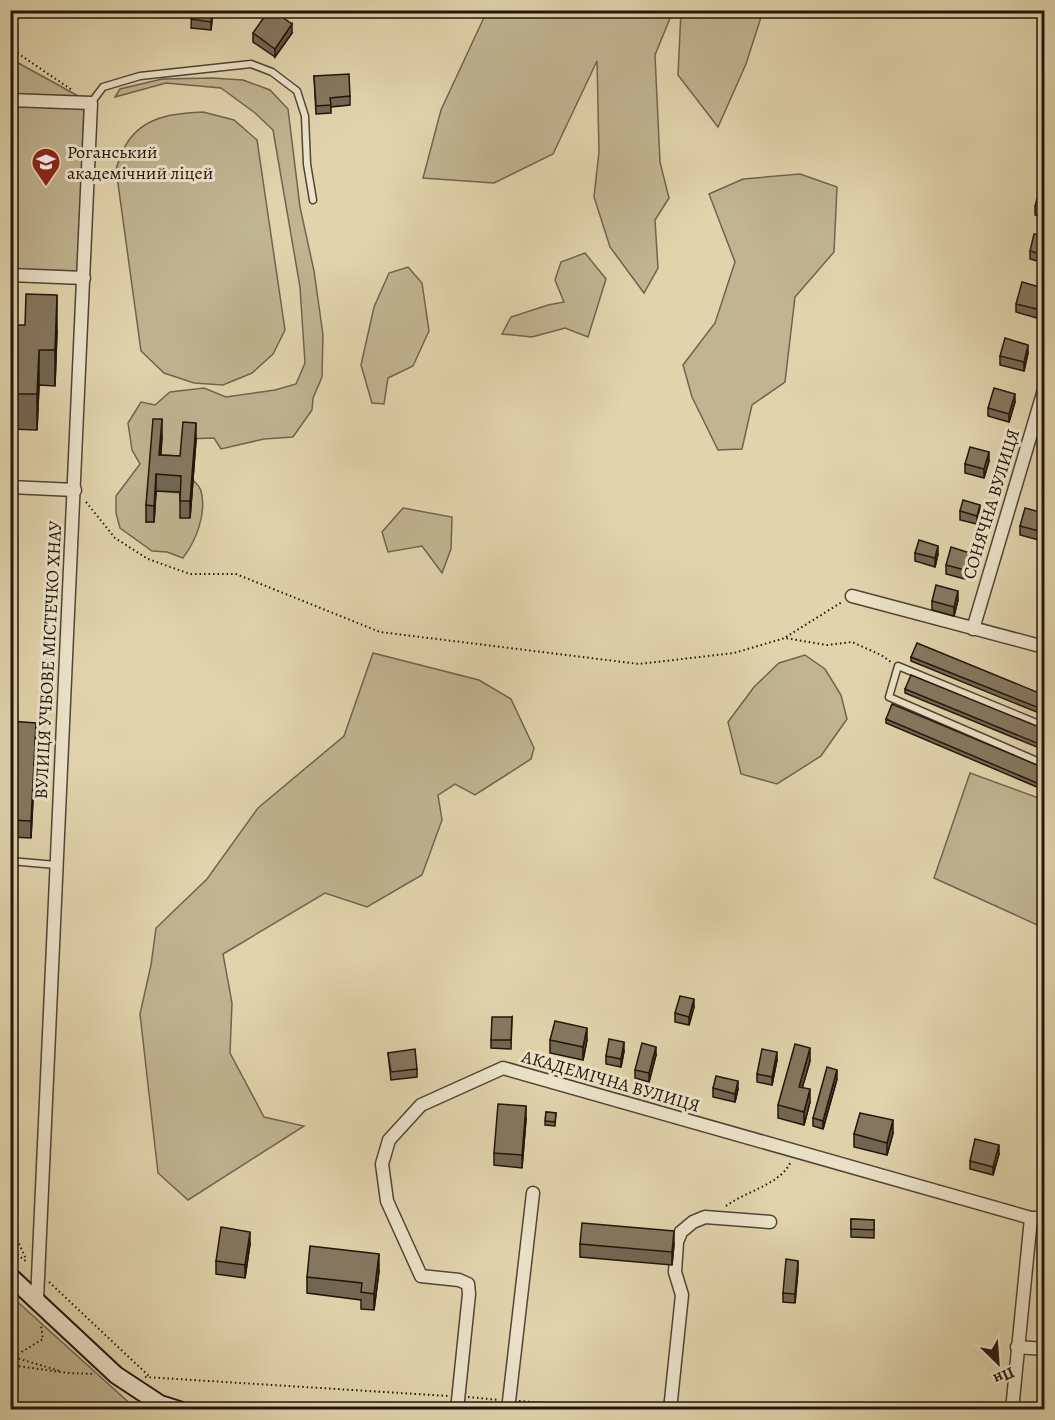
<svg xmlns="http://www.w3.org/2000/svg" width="1055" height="1420" font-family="Alegreya,serif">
  <rect width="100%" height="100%" fill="#e1d4ad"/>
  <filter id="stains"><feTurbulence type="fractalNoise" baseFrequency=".00333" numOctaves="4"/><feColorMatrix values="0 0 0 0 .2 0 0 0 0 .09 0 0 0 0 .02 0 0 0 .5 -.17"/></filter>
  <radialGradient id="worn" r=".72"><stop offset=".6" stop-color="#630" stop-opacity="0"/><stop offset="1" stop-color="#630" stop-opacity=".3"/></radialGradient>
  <g fill="#c0b491" stroke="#70644e" stroke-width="1.5">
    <path d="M487,11H673L655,55L660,162L669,198L655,220L658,268L644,293L610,247L594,197L599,152L597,61L553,154L494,183L423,178L441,110Z"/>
    <path d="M681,11H763L746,64L718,127L678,75Z"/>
    <path d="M11,59L91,103L11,100Z"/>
    <path d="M212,78L243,80L270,90L288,109L300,207L314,271L323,335L322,377L313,398L312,410L293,437L264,439L221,449L214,438L183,439L180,473L159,472L146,522H154L156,491L181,493L190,518L193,480C196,483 200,487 201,491C207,513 196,541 183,558L167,552L152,551L120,528L116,513V496L140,464L132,450L128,423L141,402L155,405L170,392L204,388L226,397L275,390L296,384L305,363L300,287L273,130L255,113L221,88L166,83L115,97L120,89L162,79Z"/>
    <path d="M11,104L84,106L79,273L11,270Z"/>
    <path d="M203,112L234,120L257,140L285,330L273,354L252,373L223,385L194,383L164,373L141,351L116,169C119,161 122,150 127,143C144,116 175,113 203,112Z"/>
    <path d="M800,174L837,187L834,252L795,297L785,382L752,405L742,449L718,450L692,397L683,365L715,323L735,262L709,194L743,179Z"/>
    <path d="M585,253L606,279L588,337L565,328L532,337L502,334L511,317L548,305L564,302L555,280L561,262Z"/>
    <path d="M408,267L422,283L429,331L413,366L388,378L384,404L372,403L361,365L374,307L389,273Z"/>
    <path d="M403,508L452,517L451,549L442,573L422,546L388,552L382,532Z"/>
    <path d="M373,653L479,680L511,699L534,748L531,759L475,795L455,784L438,795L442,820L422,875L367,907L325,893L223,954L232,1003L230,1053L264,1117L304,1126L188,1200L158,1173L140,1014L151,965L156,928L207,879L258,808L344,736Z"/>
    <path d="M805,655L825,669L841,695L847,719L821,756L777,784L741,774L728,722L754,687L779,663Z"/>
    <path d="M970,773L1044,800V928L934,878Z"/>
    <path d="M11,1296L136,1409H11Z"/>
  </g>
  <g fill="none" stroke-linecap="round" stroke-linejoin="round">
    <g stroke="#514533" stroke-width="9">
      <g id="lane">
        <path d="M91,103L103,87L140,76L251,64L272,72L297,91L305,116L307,164L313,200"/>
        <path d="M1044,726L898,666L889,697L1044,764"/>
        <path d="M10,861L56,865"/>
      </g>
    </g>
    <g stroke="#514533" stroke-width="15">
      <g id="street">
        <path d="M10,100L91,103L37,1300"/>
        <path d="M10,275L84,278"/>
        <path d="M10,487L75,490"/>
        <path d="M852,596L1044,647"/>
        <path d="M973,629L1044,390"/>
        <path d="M1017,1347L1044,1349"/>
        <path d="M457,1410L469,1294L468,1284L459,1280L421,1276L387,1201L382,1164L389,1140L421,1105L503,1068L1031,1218H1044"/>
        <path d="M508,1410L533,1193"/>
        <path d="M670,1410L682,1295L675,1272L677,1242L681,1232L693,1222L705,1217L770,1222"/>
        <path d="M1012,1410L1031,1218"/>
      </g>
    </g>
    <g stroke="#21150a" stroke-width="20">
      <path id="secondary" d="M10,1276L116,1375L160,1404L179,1410"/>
    </g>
    <g stroke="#21150a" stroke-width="2" stroke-dasharray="1.5 3" stroke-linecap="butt">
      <path d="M10,48L72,90"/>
      <path d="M86,502L115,538L148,559L190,574H236L380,632L639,664L734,653L785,638L827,645L852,642L881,655L891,662"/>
      <path d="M786,637L842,602"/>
      <path d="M726,1206C746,1191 782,1184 791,1161"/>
      <path d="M10,1223L26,1259"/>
      <path d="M10,1249L27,1262"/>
      <path d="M49,1282L150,1377"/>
      <path d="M10,1356L60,1371"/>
      <path d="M10,1359L43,1339L41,1326"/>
      <path d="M10,1365L68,1373L95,1374"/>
      <path d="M145,1377L448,1396"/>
      <path d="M468,1397L499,1400"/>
      <path d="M519,1401L639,1410"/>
    </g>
    <use href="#lane" stroke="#ece3ca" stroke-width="6"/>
    <use href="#street" stroke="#ece3ca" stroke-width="12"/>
    <use href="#secondary" stroke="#ece3ca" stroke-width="16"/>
  </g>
  <g fill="#726752" stroke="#21150a" stroke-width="1.5">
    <path d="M192,10H213L211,30L191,28Z"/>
    <path d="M253,33H292L275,57L253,42Z"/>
    <path d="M314,76L350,96V105L331,107V113L316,114Z"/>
    <path d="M1044,201V217L1035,215V206Z"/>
    <path d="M1044,236V263L1030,259V251Z"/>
    <path d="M1043,296L1037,318L1016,312V304Z"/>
    <path d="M10,325L57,330L55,386L39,385L37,430L10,429Z"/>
    <path d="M1028,353L1024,371L1000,365V356Z"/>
    <path d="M1015,402L1009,422L988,416V408Z"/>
    <path d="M162,436L161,455L180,456L196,440L190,518H180V492L156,491L154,522H146V505Z"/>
    <path d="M989,461L984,478L965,473V464Z"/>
    <path d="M960,511L980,513L977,524L960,520Z"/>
    <path d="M1044,522L1039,540L1020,535V526Z"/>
    <path d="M915,553L938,554L935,567L915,561Z"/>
    <path d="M1044,555V581L1038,579V570Z"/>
    <path d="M970,561L965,579L946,574V565Z"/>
    <path d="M958,600L954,616L932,610V601Z"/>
    <path d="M911,657L1044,695V715L911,661Z"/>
    <path d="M905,689L1044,729V750L905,693Z"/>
    <path d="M886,719L1044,768V790L886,723Z"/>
    <path d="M10,721L36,739L31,838L10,837Z"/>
    <path d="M694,1007L689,1025L675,1022V1013Z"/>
    <path d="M512,1017L511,1049L491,1048V1040Z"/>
    <path d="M550,1040H587L583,1060L550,1053Z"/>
    <path d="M624,1051L621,1067L606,1064V1056Z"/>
    <path d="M388,1053L417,1069V1077L391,1080Z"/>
    <path d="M656,1055L649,1082L635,1078V1070Z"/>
    <path d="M777,1060L772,1085L757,1082V1074Z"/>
    <path d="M810,1061L802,1088L810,1102L804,1125L778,1118V1105Z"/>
    <path d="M837,1079L823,1129L813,1126V1118Z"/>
    <path d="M713,1088L738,1089L735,1102L713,1097Z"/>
    <path d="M546,1112L556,1113L555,1126L545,1125Z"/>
    <path d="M526,1119L522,1168L494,1165V1153Z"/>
    <path d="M893,1133L887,1155L854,1147V1134Z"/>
    <path d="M999,1154L993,1175L970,1169V1161Z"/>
    <path d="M851,1219L874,1220V1238L851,1237Z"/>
    <path d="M250,1244L245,1278L216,1274V1261Z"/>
    <path d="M580,1244H674L672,1265L580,1257Z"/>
    <path d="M798,1269L795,1303L783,1302V1293Z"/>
    <path d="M379,1271L374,1310L361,1309V1300L307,1293V1277Z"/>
  </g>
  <g fill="#5d5442" stroke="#21150a" stroke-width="1.5">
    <path d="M212,10H213L211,30V22Z"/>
    <path d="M292,24V33L275,57V49Z"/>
    <path d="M1043,288V296L1037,318V309Z"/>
    <path d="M57,295V330L55,386V350Z"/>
    <path d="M1028,345V353L1024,371V362Z"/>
    <path d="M39,350V385L37,430V394Z"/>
    <path d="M1015,394V402L1009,422V414Z"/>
    <path d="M162,419V436L159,472V455Z"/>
    <path d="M196,423V440L190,518V501Z"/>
    <path d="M989,452V461L984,478V469Z"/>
    <path d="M156,474V491L154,522V506Z"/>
    <path d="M980,505V513L977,524V516Z"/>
    <path d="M1044,513V522L1039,540V531Z"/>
    <path d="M938,546V554L935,567V558Z"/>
    <path d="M970,553V561L965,579V570Z"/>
    <path d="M958,591V600L954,616V607Z"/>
    <path d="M36,723V739L31,838V821Z"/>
    <path d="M694,999V1007L689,1025V1017Z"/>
    <path d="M587,1028V1040L583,1060V1047Z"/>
    <path d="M624,1042V1051L621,1067V1059Z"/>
    <path d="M656,1047V1055L649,1082V1073Z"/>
    <path d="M810,1048V1061L799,1099V1087Z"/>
    <path d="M777,1052V1060L772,1085V1077Z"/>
    <path d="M837,1070V1079L823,1129V1121Z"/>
    <path d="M738,1081V1089L735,1102V1094Z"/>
    <path d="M810,1089V1102L804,1125V1112Z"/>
    <path d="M526,1106V1119L522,1168V1155Z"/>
    <path d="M893,1120V1133L887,1155V1143Z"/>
    <path d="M999,1145V1154L993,1175V1167Z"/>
    <path d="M674,1231V1244L672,1265V1252Z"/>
    <path d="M250,1232V1244L245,1278V1265Z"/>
    <path d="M379,1254V1271L374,1310V1294Z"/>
    <path d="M798,1261V1269L795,1303V1294Z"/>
  </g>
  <g fill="#85785f" stroke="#21150a" stroke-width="1.5">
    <path d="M192,10H212L211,22L191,19Z"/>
    <path d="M269,10H272L292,24L275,49L253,33Z"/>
    <path d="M349,74L350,96L330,98L331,105L316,106L314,76Z"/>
    <path d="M1037,199L1044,201V209L1035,206Z"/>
    <path d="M1034,234L1044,236V255L1030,251Z"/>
    <path d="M1022,282L1043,288L1037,309L1016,304Z"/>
    <path d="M26,294L57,295L55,350H39L37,394H10V325H25Z"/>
    <path d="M1005,338L1028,345L1024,362L1000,356Z"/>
    <path d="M994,388L1015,394L1009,414L988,408Z"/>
    <path d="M153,419H162L159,455L180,456L183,422L196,423L190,501H180L181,476L156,474L154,506L146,505Z"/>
    <path d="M970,447L989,452L984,469L965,464Z"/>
    <path d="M963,500L980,505L977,516L960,511Z"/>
    <path d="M1025,508L1044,513L1039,531L1020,526Z"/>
    <path d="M919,540L938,546L935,558L915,553Z"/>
    <path d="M951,547L970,553L965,570L946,565Z"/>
    <path d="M1042,555H1044V572L1038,570Z"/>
    <path d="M936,585L958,591L954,607L932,601Z"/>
    <path d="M917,643L1044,695V710L911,657Z"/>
    <path d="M911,675L1044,729V746L905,689Z"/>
    <path d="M892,704L1044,768V786L886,719Z"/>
    <path d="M10,721L36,723L31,821L10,820Z"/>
    <path d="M680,996L694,999L689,1017L675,1013Z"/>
    <path d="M492,1017H512L511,1040H491Z"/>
    <path d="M555,1021L587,1028L583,1047L550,1040Z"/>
    <path d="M609,1039L624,1042L621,1059L606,1056Z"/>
    <path d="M642,1043L656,1047L649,1073L635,1070Z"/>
    <path d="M795,1044L810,1048L799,1087L810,1089L804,1112L778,1105Z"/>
    <path d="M415,1049L417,1069L391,1072L388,1053Z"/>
    <path d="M762,1049L777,1052L772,1077L757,1074Z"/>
    <path d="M827,1067L837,1070L823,1121L813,1118Z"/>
    <path d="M716,1076L738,1081L735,1094L713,1088Z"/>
    <path d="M498,1104L526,1106L522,1155L494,1153Z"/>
    <path d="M546,1112L556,1113L555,1122L545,1121Z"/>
    <path d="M860,1113L893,1120L887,1143L854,1134Z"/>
    <path d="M975,1139L999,1145L993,1167L970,1161Z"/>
    <path d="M851,1219L874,1220V1230L851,1229Z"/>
    <path d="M582,1223L674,1231L672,1252L580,1244Z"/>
    <path d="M221,1227L250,1232L245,1265L216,1261Z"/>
    <path d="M310,1246L379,1254L374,1294L361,1292L362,1283L307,1277Z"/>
    <path d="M786,1259L798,1261L795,1294L783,1293Z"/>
  </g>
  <defs>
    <g id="school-pin" transform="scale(1.5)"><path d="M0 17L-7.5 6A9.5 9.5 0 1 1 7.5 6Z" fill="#8f2418" stroke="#ece3ca"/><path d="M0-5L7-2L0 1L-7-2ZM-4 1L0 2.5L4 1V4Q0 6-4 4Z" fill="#fff"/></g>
  </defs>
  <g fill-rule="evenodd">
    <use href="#school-pin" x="46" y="162"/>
  </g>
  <g text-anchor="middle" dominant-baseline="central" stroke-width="6" stroke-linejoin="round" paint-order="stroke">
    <g font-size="18" fill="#21150a" stroke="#ece3ca" text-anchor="start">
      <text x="67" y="152">Роганський<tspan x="67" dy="21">академічний ліцей</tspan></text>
    </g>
    <g font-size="18" fill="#21150a" stroke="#ece3ca">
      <text transform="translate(991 504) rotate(-73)">СОНЯЧНА ВУЛИЦЯ</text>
      <text transform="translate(48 660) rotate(-87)">ВУЛИЦЯ УЧБОВЕ МІСТЕЧКО ХНАУ</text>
      <text transform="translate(611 1081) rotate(16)">АКАДЕМІЧНА ВУЛИЦЯ</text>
    </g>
  </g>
  <rect width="1055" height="1420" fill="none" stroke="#e1d4ad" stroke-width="36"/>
  <rect x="12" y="12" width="1031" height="1396" fill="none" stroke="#21150a" stroke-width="3"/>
  <rect x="18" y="18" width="1019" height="1384" fill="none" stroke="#21150a" stroke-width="1.5"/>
  <g transform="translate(998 1363) rotate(155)" stroke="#ece3ca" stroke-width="4.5" paint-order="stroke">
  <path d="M0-4.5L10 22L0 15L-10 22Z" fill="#21150a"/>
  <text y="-9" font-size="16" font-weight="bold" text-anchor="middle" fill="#21150a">Пн</text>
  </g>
  <rect width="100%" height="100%" filter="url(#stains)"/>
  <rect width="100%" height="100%" fill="url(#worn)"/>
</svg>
